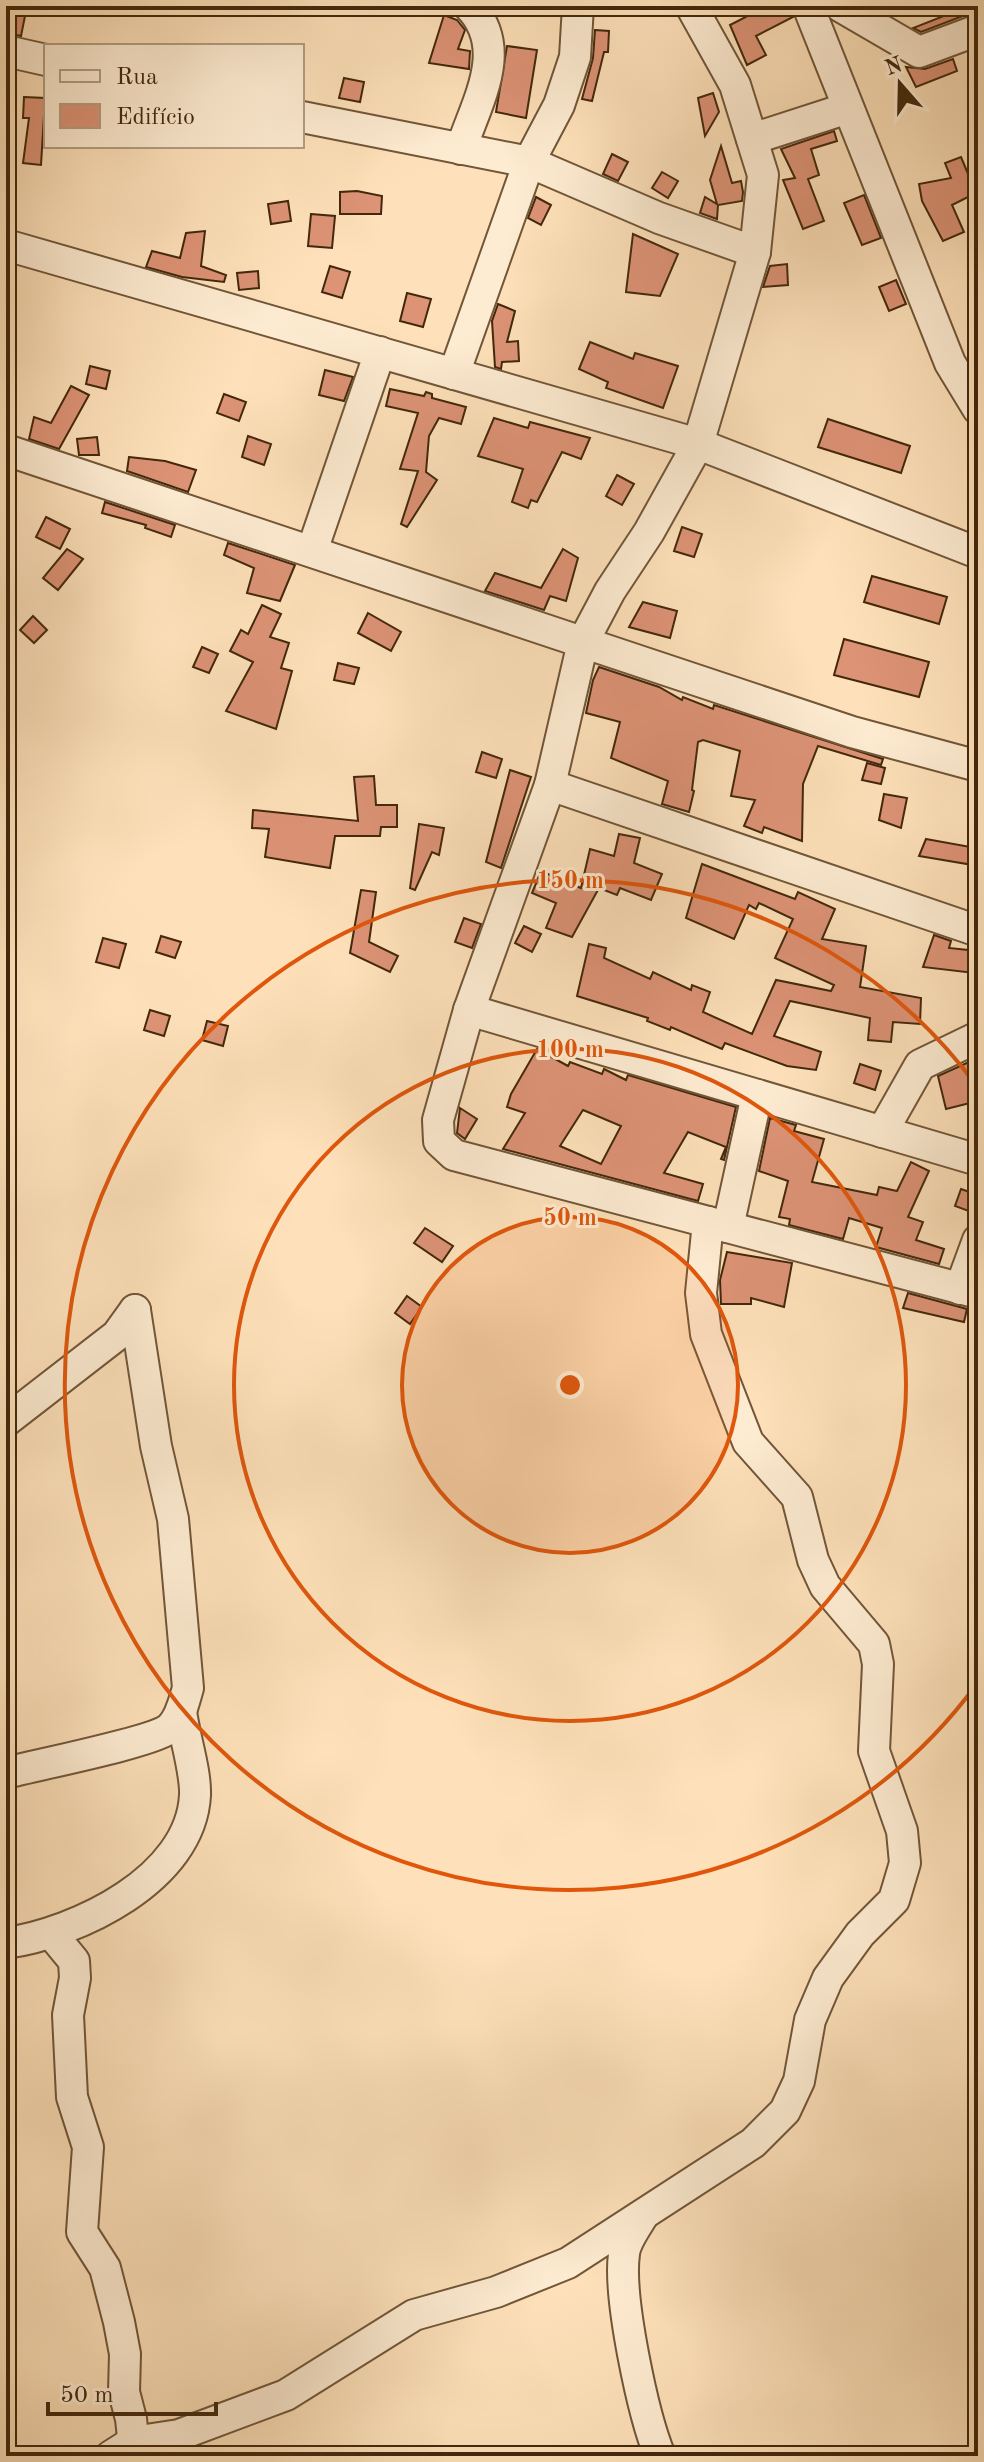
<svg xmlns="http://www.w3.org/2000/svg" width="984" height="2462" font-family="'Old Standard TT',serif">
  <rect width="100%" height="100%" fill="#fee1ba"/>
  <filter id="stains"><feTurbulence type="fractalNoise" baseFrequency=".0025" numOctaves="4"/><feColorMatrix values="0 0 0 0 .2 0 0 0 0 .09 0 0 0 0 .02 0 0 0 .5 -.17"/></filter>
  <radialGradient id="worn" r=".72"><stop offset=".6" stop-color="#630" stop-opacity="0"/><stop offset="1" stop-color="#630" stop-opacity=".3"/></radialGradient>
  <g fill="#dd9376" stroke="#42280c" stroke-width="2" fill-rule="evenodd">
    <path d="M767,6H790L793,17L756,36L766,55L747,65L730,25Z"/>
    <path d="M969,6L971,13L921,32L913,28Z"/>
    <path d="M6,11L25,16L21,36L6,33Z"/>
    <path d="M444,15L457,20L465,30L458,49L470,51L469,69L429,63Z"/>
    <path d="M595,30L609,31L608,52H604L592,101L582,99L593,58Z"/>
    <path d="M507,46L537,50L526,118L496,112Z"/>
    <path d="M953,59L957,71L916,87L906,67L925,69Z"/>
    <path d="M344,78L364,82L360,102L339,98Z"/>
    <path d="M713,93L719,112L705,136L698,98Z"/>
    <path d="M24,97L45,98L41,165L23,163L29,118H23Z"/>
    <path d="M834,131L837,141L811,149L819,175L808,179L824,221L803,229L783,180L795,178L781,149Z"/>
    <path d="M721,146L732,183L741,181L743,192L742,201L718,205L717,219L700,213L705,197L717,204L710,180Z"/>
    <path d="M612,154L628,162L618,181L603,174Z"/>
    <path d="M961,157L976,193L952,205L964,232L943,241L922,201L919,184L951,178L945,163Z"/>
    <path d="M662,172L678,181L668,198L652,188Z"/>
    <path d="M357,191L382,196L381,214H340V192Z"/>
    <path d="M864,195L881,238L862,245L844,203Z"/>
    <path d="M536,197L551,205L541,225L528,218Z"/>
    <path d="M288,201L291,221L271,224L268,204Z"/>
    <path d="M311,214L335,216L332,248L308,246Z"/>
    <path d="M205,231L201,266L226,275L224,282L182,277L146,267L152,251L180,258L186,233Z"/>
    <path d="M633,234L678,254L660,296L626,292Z"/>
    <path d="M787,264L788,285L763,287L770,266Z"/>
    <path d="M330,266L350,272L342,298L322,292Z"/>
    <path d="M258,271L259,288L239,290L237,273Z"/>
    <path d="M896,280L906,304L889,311L879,287Z"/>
    <path d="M407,293L431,299L423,327L400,321Z"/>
    <path d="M498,304L515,311L507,342L518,341L519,361L502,362L501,369L495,367L492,321Z"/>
    <path d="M590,342L633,359L635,353L678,366L663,408L606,388L608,382L579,369Z"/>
    <path d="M90,366L110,371L106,389L86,384Z"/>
    <path d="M325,370L353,377L344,401L319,395Z"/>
    <path d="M71,386L89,395L59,449L29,439L34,417L51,423Z"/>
    <path d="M390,389L424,396L426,392L432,394V398L466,407L461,424L439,418L429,436L426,472L437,480L407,527L401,524L418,471L400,469L418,413L386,406Z"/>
    <path d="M224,394L246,402L239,421L217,413Z"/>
    <path d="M494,418L528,428L530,422L590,438L581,459L562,452L537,502L531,500L528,508L512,502L523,469L478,456Z"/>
    <path d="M828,419L910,446L901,473L818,447Z"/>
    <path d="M248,436L271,444L264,465L242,457Z"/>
    <path d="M97,437L99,455H79L77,439Z"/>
    <path d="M129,457L165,461L196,470L188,492L127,471Z"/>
    <path d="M617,475L634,484L622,505L606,496Z"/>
    <path d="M105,502L175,525L171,537L145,528L146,525L102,513Z"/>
    <path d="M46,517L70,529L60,549L36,537Z"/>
    <path d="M682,527L702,534L694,557L674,551Z"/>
    <path d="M228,543L295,565L280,601L247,593L254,568L224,555Z"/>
    <path d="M67,549L83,559L58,590L43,578Z"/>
    <path d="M563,549L578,558L566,601L550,596L544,610L485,591L495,573L541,588Z"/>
    <path d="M872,576L947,597L939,624L864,602Z"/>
    <path d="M643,602L677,611L670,638L629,627Z"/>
    <path d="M262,605L281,614L270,637L289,643L281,668L292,671L276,729L226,711L253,662L230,651L241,630L248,634Z"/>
    <path d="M368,613L401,632L391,651L358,633Z"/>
    <path d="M33,616L47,630L34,643L20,630Z"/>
    <path d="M844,639L929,662L919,697L834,675Z"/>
    <path d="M202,647L218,654L209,673L193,667Z"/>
    <path d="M338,663L359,668L354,684L334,680Z"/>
    <path d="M599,667L659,687L682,700L683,697L713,709L714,705L883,759L881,765L818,746L803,784L802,841L764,827L762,833L744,826L755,800L731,796L740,751L703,740L698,742L692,790L694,791L689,812L662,804L668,781L611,758L620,722L586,713L593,680Z"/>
    <path d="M482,752L502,759L496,778L476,772Z"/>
    <path d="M867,763L885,768L881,784L862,780Z"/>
    <path d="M510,770L531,777L501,868L486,862Z"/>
    <path d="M374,776L376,805H397V827H381L380,836H335L330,868L265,857L269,829L252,828L253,810L358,821L354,777Z"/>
    <path d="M884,794L907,798L901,828L879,820Z"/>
    <path d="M419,824L444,828L439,855L432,852L415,890L410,888Z"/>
    <path d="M619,834L640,838L634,863L662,874L651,900L620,888L617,895L599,888L572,937L546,928L556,903L532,893L541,871L581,888L590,849L614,856Z"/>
    <path d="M926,839L976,848L973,865L919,856Z"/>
    <path d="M702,864L795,899L798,892L835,909L822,939L866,946L860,987L921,998L920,1024L893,1022L891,1042L868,1040L870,1018L790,1001L774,1036L821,1052L816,1070L787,1066L725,1043L722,1049L671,1027L670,1030L647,1021L648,1018L577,996L589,944L606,948L604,958L650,979L653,972L691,990L692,985L710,992L703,1012L752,1034L776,980L831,991L834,985L775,958L793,919L759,903L756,909L749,905L734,939L686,918Z"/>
    <path d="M361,890L376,892L369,942L398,956L390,972L350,953Z"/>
    <path d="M464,918L481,924L472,948L455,942Z"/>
    <path d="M524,926L541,934L532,952L515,943Z"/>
    <path d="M934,935L951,941L949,948L977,951L974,973L923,967Z"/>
    <path d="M161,936L181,942L175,958L156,952Z"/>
    <path d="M103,938L126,944L119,968L96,962Z"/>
    <path d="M150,1010L170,1016L164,1036L144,1030Z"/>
    <path d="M207,1021L228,1026L223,1046L202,1040Z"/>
    <path d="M537,1049L568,1066L570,1062L602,1074L604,1069L626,1080L628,1075L736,1107L724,1160L721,1159L726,1147L688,1132L664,1173L703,1184L698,1201L503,1149L525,1113L507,1107L511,1094ZM583,1110L621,1126L601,1164L560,1146Z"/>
    <path d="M969,1062L978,1101L946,1109L938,1076Z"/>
    <path d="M860,1064L881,1071L875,1090L854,1083Z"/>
    <path d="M460,1108L477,1119L465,1139L457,1133Z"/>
    <path d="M770,1118L796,1125L794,1131L824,1139L812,1182L877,1195L879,1187L897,1191L911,1162L929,1171L908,1217L923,1222L916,1240L944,1249L939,1264L876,1247L882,1228L849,1218L843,1239L789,1225L790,1219L779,1217L788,1181L759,1171Z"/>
    <path d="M961,1189L978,1195L974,1213L955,1206Z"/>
    <path d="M425,1228L453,1246L442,1262L414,1243Z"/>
    <path d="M727,1252L792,1263L784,1307L751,1298V1304H721L720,1280Z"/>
    <path d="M908,1293L967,1309L964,1322L903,1308Z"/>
    <path d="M407,1296L422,1307L410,1324L395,1313Z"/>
  </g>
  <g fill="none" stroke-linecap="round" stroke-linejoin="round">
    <g stroke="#715638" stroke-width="34">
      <g id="minor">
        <path d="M691,6L735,85L763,175L755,252L698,444L649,532L610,591L583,642L550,785L469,1010L438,1120L439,1141L454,1155L978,1293"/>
        <path d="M808,6L950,363L978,409"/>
        <path d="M840,6L919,52L978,30"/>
        <path d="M6,51L46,60"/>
        <path d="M302,117L529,162L659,218L755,252"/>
        <path d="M752,139L848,108"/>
        <path d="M461,149C477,101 510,48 469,6"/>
        <path d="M6,245L698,444L978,553"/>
        <path d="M454,374L529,162L559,105L575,57L578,6"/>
        <path d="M6,450L852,732L978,766"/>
        <path d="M312,551L380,352"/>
        <path d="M550,785L978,931"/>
        <path d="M469,1010L978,1160"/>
        <path d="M882,1132L920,1065L978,1037"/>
        <path d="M728,1227L757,1095"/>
        <path d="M960,1289L978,1240"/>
        <path d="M6,1421L117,1335L135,1310"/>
        <path d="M6,1773C35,1765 154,1742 170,1728C181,1718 184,1701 188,1688L173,1519L156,1446L135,1310"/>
        <path d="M51,1933L74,1961L75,1978L68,2015L72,2097L88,2147L82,2232L105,2268L119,2322L125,2354L124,2392L131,2419L135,2456"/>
        <path d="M6,1943C77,1933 191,1879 195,1795C196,1771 184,1736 181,1711"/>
        <path d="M643,2215C637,2226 625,2241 624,2254C618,2297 643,2415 660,2456"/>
        <path d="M111,2456L133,2442L179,2435L286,2395L414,2315L496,2292L568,2263L753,2143L785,2111L799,2081L810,2020L828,1978L860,1934L894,1900L905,1863L902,1831L874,1751L878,1664L874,1644L825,1586L813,1560L797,1497L748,1442L706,1334L701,1293L708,1222"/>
      </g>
    </g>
    <use href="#minor" stroke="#feecd2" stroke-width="30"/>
  </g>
  <circle cx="570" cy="1385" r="168" fill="#e0570c" fill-opacity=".12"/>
  <g fill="none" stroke="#e0570c" stroke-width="4">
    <circle cx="570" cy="1385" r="168"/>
    <circle cx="570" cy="1385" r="336"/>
    <path d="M976 1685A505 505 0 1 1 976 1085"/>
  </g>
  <circle cx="570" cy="1385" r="12" fill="#e0570c" stroke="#feecd2" stroke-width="4"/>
  <g font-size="24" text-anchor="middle" font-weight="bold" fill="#e0570c" stroke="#feecd2" stroke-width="6" stroke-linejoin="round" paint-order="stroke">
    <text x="570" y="888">150 m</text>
    <text x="570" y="1057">100 m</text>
    <text x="570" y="1225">50 m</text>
  </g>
  <rect width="984" height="2462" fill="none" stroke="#fee1ba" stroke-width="32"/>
  <rect x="8" y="8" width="968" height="2446" fill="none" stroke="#42280c" stroke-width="4"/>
  <rect x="16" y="16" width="952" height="2430" fill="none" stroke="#42280c" stroke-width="2"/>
  <rect x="44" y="44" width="260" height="104" fill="#feecd2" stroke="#b39e83" stroke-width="2"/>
  <rect x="60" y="70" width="40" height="12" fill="#feecd2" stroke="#b39e83" stroke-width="2"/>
  <text x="116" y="84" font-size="24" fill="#42280c">Rua</text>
  <rect x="60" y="104" width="40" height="24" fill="#dd9376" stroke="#b39e83" stroke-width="2"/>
  <text x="116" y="124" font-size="24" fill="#42280c">Edifício</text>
  <g transform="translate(900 84) rotate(340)" stroke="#feecd2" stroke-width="6" paint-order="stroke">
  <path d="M0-6L14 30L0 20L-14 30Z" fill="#42280c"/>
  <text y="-12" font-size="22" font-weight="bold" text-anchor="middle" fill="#42280c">N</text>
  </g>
  <path d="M48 2402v12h168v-12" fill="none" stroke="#42280c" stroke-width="4"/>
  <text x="60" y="2402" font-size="24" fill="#42280c" stroke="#feecd2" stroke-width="6" paint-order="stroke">50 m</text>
  <rect width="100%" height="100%" filter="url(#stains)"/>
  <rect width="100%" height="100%" fill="url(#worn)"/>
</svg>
